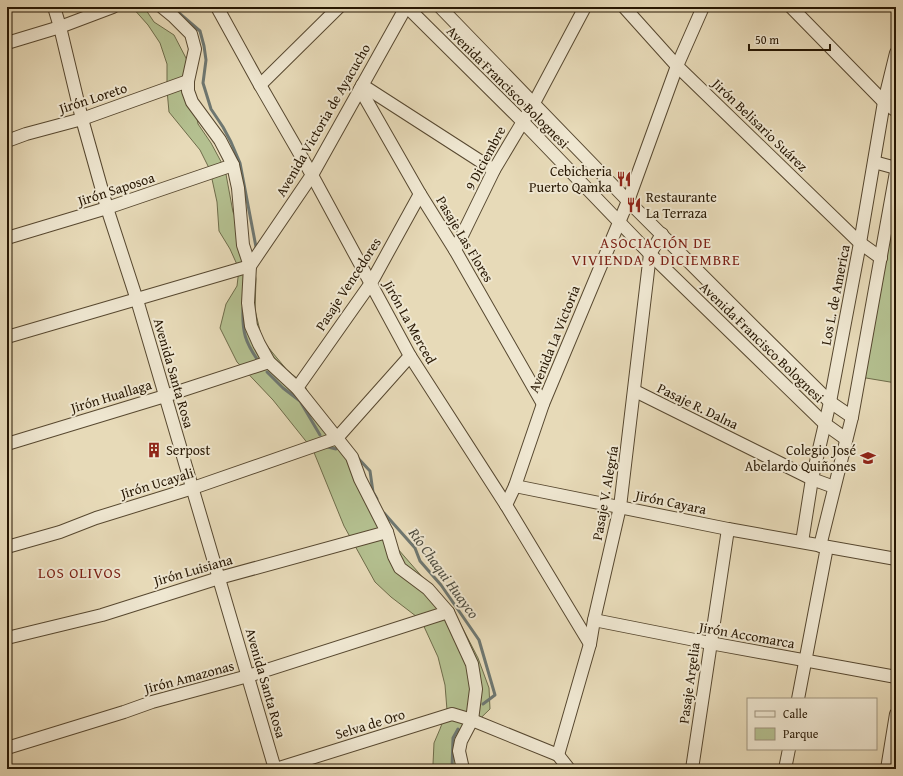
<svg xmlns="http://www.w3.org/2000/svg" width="903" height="776" font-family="'Gentium Book Plus',serif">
  <rect width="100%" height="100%" fill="#e7dab8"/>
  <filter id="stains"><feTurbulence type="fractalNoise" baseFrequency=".005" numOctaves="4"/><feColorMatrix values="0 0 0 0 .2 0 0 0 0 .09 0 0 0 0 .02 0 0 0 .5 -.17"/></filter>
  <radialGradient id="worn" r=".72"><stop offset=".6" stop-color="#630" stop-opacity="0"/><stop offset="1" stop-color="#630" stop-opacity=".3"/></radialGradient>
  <g fill="#b4c090" stroke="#6e6c4a">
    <path d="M132,7H144L154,22L174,35L187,60L198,124L211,143L225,169L233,212L248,242L253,259L256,279L255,310L262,339L272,352L287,370L304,384L311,399L355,472L377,525L445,603L461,625L478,658L489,688L490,709L459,739L466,769H435L433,764L434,743L440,729L447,710L445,685L438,657L421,620L391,597L375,582L344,526L313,450L273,400L237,362L220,328L226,304L237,286L239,269L230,249L219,231L217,202L210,170L200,150L169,112L167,90V64L160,43L148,25Z"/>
    <path d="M896,185V383L860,377Z"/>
  </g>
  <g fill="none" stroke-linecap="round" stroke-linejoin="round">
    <g stroke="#6e7771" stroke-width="3">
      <path d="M172,7L200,31L204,46L206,60L203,83L211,109L223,127L231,142L240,163L256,247"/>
      <path d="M243,308C242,332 245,342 259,362"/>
      <path d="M267,372L283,388L300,401L320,435"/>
      <path d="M328,447L336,449"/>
      <path d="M357,457L370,471L373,492L377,499"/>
      <path d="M384,513L415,548L420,561L441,585L479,640L495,695L483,704"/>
      <path d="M452,769L453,738L458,729"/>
    </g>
    <g stroke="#574830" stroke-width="14">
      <g id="minor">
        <path d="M54,7L60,27L82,119L107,208L137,300L275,769"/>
        <path d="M162,7L173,16L191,34L195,49L188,81V91L192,102L220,140L233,165L238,188L243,245L250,266L248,303L251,326L259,344L269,362L297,388L352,457L360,479L387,532L394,556L400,568L428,589L448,612L472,664L476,689L472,720L461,741L459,751L463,769"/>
        <path d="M217,7L260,85L312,175L410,356L506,505L590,644"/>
        <path d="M407,7L522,121L650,254L825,424L846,439"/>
        <path d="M440,7L628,201L751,324L830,402L852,417"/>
        <path d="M624,7L677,66L860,243L881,258"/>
        <path d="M791,7L884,102L896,111"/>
        <path d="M7,43L60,27L113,7"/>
        <path d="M260,85L339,7"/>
        <path d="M362,85L494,170"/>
        <path d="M360,89L420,194L455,250L543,404"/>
        <path d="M7,141L26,134L82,119L188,81"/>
        <path d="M874,162L896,168"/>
        <path d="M7,238L107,208L233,165"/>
        <path d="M455,250L494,170L534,103L585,7"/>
        <path d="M7,337L250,266L312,175L406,7"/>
        <path d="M297,388L371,283L420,194"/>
        <path d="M635,391L812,479L834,487"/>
        <path d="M7,444L165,396L269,362"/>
        <path d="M515,486L728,529L896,559"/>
        <path d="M506,505L515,486L543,404L628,201L677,66L703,7"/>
        <path d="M802,542L812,479L830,402L860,243L884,102L896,53"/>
        <path d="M820,546L852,417L896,172"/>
        <path d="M7,547L60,532L96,518L193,488L337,438L410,356"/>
        <path d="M594,620L710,643L896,677"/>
        <path d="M7,638L102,615L219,578L387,532"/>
        <path d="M798,699L827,547"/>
        <path d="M7,748L124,712L152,702L248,676L448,612"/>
        <path d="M558,755L590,644L594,620L620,507L650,254L662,234"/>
        <path d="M276,769L452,714L472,720L558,755L569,769"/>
        <path d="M692,769L728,529"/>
        <path d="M785,769L789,749"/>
        <path d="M887,769L896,714"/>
      </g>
    </g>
    <use href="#minor" stroke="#efe7d1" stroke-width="12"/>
  </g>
  <defs>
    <g id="restaurant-bare" transform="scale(1.2)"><path d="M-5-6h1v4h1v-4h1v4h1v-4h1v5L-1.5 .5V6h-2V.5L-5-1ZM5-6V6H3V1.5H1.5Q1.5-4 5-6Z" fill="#8f2418" stroke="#efe7d1" stroke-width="2.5" paint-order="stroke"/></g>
    <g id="building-bare" transform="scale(1.2)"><path d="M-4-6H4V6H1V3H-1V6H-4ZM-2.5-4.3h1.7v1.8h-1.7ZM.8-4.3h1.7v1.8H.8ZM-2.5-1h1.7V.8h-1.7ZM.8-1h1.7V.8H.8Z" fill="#8f2418" stroke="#efe7d1" stroke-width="2.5" paint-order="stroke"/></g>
    <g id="school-bare" transform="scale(1.2)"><path d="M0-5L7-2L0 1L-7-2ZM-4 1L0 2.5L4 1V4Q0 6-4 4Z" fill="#8f2418" stroke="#efe7d1" stroke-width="2.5" paint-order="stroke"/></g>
  </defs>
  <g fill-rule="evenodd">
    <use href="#restaurant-bare" x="624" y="179"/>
    <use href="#restaurant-bare" x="634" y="205"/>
    <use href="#building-bare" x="154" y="450"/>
    <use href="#school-bare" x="868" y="458"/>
  </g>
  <g text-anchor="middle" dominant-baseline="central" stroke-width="4" stroke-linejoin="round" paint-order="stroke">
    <g font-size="14" fill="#271703" stroke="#efe7d1">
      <text transform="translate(508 87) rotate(45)">Avenida Francisco Bolognesi</text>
      <text transform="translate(93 98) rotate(-18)">Jirón Loreto</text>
      <text transform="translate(323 120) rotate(-60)">Avenida Victoria de Ayacucho</text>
      <text transform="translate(760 125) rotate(44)">Jirón Belisario Suárez</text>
      <text transform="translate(485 158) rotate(-62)">9 Diciembre</text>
      <text transform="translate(116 189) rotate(-18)">Jirón Saposoa</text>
      <text transform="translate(465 239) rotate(59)">Pasaje Las Flores</text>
      <text transform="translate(348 284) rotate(-57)">Pasaje Vencedores</text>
      <text transform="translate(835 295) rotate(-79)">Los L. de America</text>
      <text transform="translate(410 322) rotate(61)">Jirón La Merced</text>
      <text transform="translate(554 339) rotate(-68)">Avenida La Victoria</text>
      <text transform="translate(762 342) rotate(44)">Avenida Francisco Bolognesi</text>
      <text transform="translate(174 373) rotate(74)">Avenida Santa Rosa</text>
      <text transform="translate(111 396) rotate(-17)">Jirón Huallaga</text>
      <text transform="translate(698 406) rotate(26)">Pasaje R. Dalna</text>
      <text transform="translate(157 483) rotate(-17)">Jirón Ucayali</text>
      <text transform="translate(605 493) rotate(-80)">Pasaje V. Alegría</text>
      <text transform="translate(671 502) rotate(12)">Jirón Cayara</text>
      <text transform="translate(193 570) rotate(-16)">Jirón Luisiana</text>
      <text transform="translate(747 635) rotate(10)">Jirón Accomarca</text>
      <text transform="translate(189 677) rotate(-15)">Jirón Amazonas</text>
      <text transform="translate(266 683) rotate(74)">Avenida Santa Rosa</text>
      <text transform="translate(689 683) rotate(-82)">Pasaje Argelia</text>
      <text transform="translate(370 724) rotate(-17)">Selva de Oro</text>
    </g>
    <g font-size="14" fill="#271703" stroke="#efe7d1" text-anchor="end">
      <text x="612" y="171">Cebicheria<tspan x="612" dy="16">Puerto Qamka</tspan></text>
      <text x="646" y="197" text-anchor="start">Restaurante<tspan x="646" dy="16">La Terraza</tspan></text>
      <text x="166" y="450" text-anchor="start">Serpost</text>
      <text x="856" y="450">Colegio José<tspan x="856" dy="16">Abelardo Quiñones</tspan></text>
    </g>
    <g font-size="15" letter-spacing="1" fill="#7a1f14" stroke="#efe7d1">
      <text x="656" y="242">ASOCIACIÓN DE<tspan x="656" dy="17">VIVIENDA 9 DICIEMBRE</tspan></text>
      <text x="80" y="572">LOS OLIVOS</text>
    </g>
    <g font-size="15" font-style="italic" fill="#504f43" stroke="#efe7d1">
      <text transform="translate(444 573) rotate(54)">Río Chaqui Huayco</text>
    </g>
  </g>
  <rect width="903" height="776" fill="none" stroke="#e7dab8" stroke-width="24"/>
  <rect x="8" y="8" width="887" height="760" fill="none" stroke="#271703" stroke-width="2"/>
  <rect x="12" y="12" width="879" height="752" fill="none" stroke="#271703"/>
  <rect x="747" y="698" width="130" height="52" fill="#efe7d1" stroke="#9f947f"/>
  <rect x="755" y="711" width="20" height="6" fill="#efe7d1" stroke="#9f947f"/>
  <text x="783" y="718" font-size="12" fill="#271703">Calle</text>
  <rect x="755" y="728" width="20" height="12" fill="#b4c090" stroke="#9f947f"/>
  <text x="783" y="738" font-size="12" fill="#271703">Parque</text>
  <path d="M749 44v6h81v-6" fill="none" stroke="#271703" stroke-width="2"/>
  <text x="755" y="44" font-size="12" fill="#271703" stroke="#efe7d1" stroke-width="3" paint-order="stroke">50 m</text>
  <rect width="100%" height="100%" filter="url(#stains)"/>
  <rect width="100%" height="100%" fill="url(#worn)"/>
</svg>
